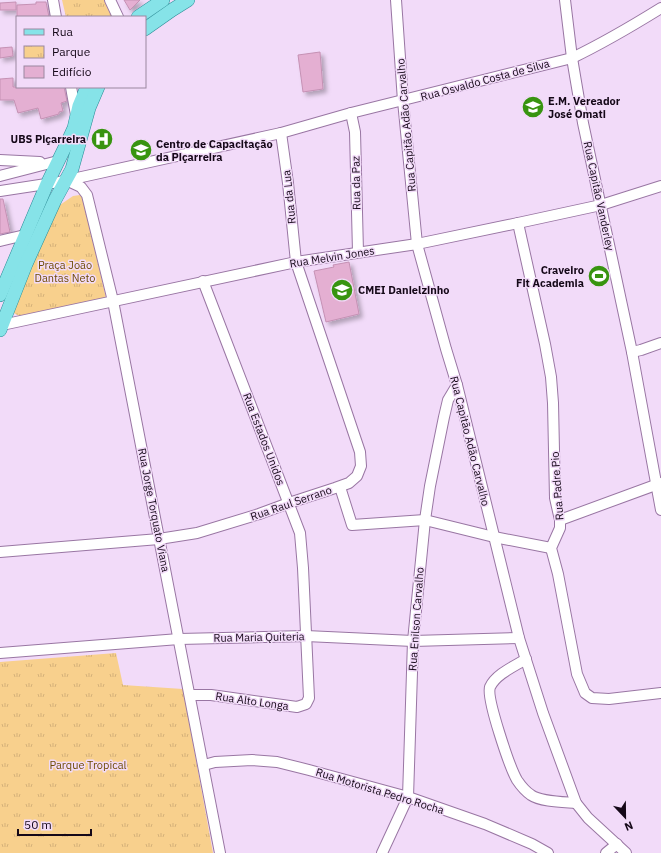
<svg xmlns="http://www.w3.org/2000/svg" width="661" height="853" font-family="'IBM Plex Sans',sans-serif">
  <defs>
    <pattern id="park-tufts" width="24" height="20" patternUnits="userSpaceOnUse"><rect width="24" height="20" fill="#f8d08d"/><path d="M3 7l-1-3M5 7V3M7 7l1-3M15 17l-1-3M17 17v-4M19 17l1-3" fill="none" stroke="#d4b179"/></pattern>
    <filter id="shadow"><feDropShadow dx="3.5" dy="3.5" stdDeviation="2" flood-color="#0004"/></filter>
  </defs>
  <rect width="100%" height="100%" fill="#f2dbf9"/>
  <g fill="url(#park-tufts)">
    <path d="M62,0H104L112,17H66Z"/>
    <path d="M80,195L83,198L106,298L19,316L10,311L57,207L73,196Z"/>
    <path d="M116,653L123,685L183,689L213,853H0V662Z"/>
  </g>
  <g fill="#e4afd2" stroke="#c591b4" filter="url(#shadow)">
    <path d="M124,0H140L130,10Z"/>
    <path d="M16,2V10H0V3Z"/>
    <path d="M36,2H46L49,17H17V5L36,4Z"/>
    <path d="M12,47L13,56L0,58V48Z"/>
    <path d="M320,52L323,89L303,92L298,55Z"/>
    <path d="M13,78V87H64L67,101L61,103L63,111L59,112V114L41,119L38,108L18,113L14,100H0V79Z"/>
    <path d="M0,199H3L10,232L0,234Z"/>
    <path d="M349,262L359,314L326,322L314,271L334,267L333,265Z"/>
  </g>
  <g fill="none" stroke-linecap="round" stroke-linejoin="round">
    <g stroke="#9976a3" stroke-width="12">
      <g id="minor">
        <path d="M53,0L56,17"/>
        <path d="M110,0L118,17"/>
        <path d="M396,0L403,101L417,244L446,349L457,385L519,638L543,713L576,803L588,818L626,853"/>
        <path d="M565,0L572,58L583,123L632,352L661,510"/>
        <path d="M71,87L76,115"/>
        <path d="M351,113L355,132L358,252"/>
        <path d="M0,160L40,162"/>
        <path d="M0,176L58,161"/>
        <path d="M66,180L81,187L87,195L113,301L220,853"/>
        <path d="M0,191L59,182L281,133L351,113L572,58C603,43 632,26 661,8"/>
        <path d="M518,223L545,344L551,377L553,403L555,498L560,520V528L551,548L558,574L577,674L585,693L592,698L609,699L661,693"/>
        <path d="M0,241L25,235"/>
        <path d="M2,325L296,262L417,244L518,223L601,205L661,186"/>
        <path d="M632,352L641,350L661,343"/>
        <path d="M340,487L352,525L425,520L494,537L551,548"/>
        <path d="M560,520L661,483"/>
        <path d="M0,552L159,539L197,533L259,514L289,503L335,488L349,483L357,476L361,466L360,452L296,262L288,183L281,133"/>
        <path d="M0,653L179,639L306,636L413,641L519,638"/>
        <path d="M526,659C515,666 496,674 490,687C486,698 510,768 517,780C521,786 525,791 531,795C541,802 564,802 576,803"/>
        <path d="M191,695H211L297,707L306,704L309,698L303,568L300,533L203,281"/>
        <path d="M204,765L215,762L252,760L277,762L309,770L408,797L485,824L532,844L548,853"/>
        <path d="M382,853L408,797L413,641L425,520L430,486L444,417L448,400L457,385"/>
        <path d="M606,853L617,844"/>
      </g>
    </g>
    <g stroke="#2a8b95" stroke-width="14">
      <g id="major">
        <path d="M138,17L163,0"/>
        <path d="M145,29L172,10L188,0"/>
        <path d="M0,295L47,184L69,139L74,128L79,106L87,87"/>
        <path d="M0,330L26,264L55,200L72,169L89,108L98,87"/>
      </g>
    </g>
    <use href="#minor" stroke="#fff" stroke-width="10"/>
    <use href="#major" stroke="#86e3e8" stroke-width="13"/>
  </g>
  <defs>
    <g id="school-disc" transform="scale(1.15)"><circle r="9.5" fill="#389410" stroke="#f2dbf9"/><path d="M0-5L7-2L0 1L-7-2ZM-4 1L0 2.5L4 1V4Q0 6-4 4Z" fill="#fff"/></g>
    <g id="hospital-disc" transform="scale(1.15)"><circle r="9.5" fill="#389410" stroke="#f2dbf9"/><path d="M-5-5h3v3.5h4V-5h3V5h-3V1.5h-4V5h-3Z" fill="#fff"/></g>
    <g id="university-disc" transform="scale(1.15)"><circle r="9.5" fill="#389410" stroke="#f2dbf9"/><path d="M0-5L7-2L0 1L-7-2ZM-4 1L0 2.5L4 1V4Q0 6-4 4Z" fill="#fff"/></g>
    <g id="stadium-disc" transform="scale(1.15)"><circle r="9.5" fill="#389410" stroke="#f2dbf9"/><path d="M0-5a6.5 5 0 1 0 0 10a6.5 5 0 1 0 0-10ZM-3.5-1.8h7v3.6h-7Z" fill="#fff"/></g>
  </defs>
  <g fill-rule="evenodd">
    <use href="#school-disc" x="533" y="107"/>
    <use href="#hospital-disc" x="102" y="139"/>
    <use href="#university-disc" x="141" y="150"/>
    <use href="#stadium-disc" x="599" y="276"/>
    <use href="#school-disc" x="342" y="290"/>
  </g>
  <g text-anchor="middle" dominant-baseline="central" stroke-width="3" stroke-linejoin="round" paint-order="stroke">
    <g font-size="11" fill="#150818" stroke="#f2dbf9">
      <text transform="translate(485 80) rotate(-15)">Rua Osvaldo Costa de Silva</text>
      <text transform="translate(406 125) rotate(-95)">Rua Capitão Adão Carvalho</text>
      <text transform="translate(356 183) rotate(-91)">Rua da Paz</text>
      <text transform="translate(599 196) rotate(78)">Rua Capitão Vanderley</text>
      <text transform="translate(289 197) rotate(-96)">Rua da Lua</text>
      <text transform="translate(332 257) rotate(-9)">Rua Melvin Jones</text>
      <text transform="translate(264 439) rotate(69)">Rua Estados Unidos</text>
      <text transform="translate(470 441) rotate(76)">Rua Capitão Adão Carvalho</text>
      <text transform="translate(557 486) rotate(-94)">Rua Padre Pio</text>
      <text transform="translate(291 503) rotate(-19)">Rua Raul Serrano</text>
      <text transform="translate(154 510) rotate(79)">Rua Jorge Torquato Viana</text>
      <text transform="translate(416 619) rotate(-86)">Rua Enilson Carvalho</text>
      <text transform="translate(259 637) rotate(-1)">Rua Maria Quiteria</text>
      <text transform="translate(252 701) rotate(8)">Rua Alto Longa</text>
      <text transform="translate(380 791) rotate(17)">Rua Motorista Pedro Rocha</text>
    </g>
    <g font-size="11" font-weight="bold" fill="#150818" stroke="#f2dbf9" text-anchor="start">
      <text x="548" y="101">E.M. Vereador<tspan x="548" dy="13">José Omati</tspan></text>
      <text x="86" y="139" text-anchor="end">UBS Piçarreira</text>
      <text x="156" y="144">Centro de Capacitação<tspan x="156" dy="13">da Piçarreira</tspan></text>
      <text x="584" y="270" text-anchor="end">Craveiro<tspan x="584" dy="13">Fit Academia</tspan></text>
      <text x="358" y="290">CMEI Danielzinho</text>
    </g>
    <g font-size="11" fill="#6e4c03" stroke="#f2dbf9">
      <text x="65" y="265">Praça João<tspan x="65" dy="13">Dantas Neto</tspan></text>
      <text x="88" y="765">Parque Tropical</text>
    </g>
  </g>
  <rect x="16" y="16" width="130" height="72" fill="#f2dbf9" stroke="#9a879f"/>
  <rect x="24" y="29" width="20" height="6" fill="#86e3e8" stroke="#9a879f"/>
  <text x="52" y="36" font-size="12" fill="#150818">Rua</text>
  <rect x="24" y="46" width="20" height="12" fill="url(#park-tufts)" stroke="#9a879f"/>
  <text x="52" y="56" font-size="12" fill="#150818">Parque</text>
  <rect x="24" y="66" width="20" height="12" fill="#e4afd2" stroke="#9a879f"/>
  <text x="52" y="76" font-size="12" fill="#150818">Edifício</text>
  <g transform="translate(625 817) rotate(158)" stroke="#f2dbf9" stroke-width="3" paint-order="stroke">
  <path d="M0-3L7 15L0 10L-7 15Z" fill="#150818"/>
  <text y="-6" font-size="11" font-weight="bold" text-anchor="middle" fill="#150818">N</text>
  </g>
  <path d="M18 829v6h73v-6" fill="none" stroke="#150818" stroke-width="2"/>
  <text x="24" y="829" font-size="12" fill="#150818" stroke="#f2dbf9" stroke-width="3" paint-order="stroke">50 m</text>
</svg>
